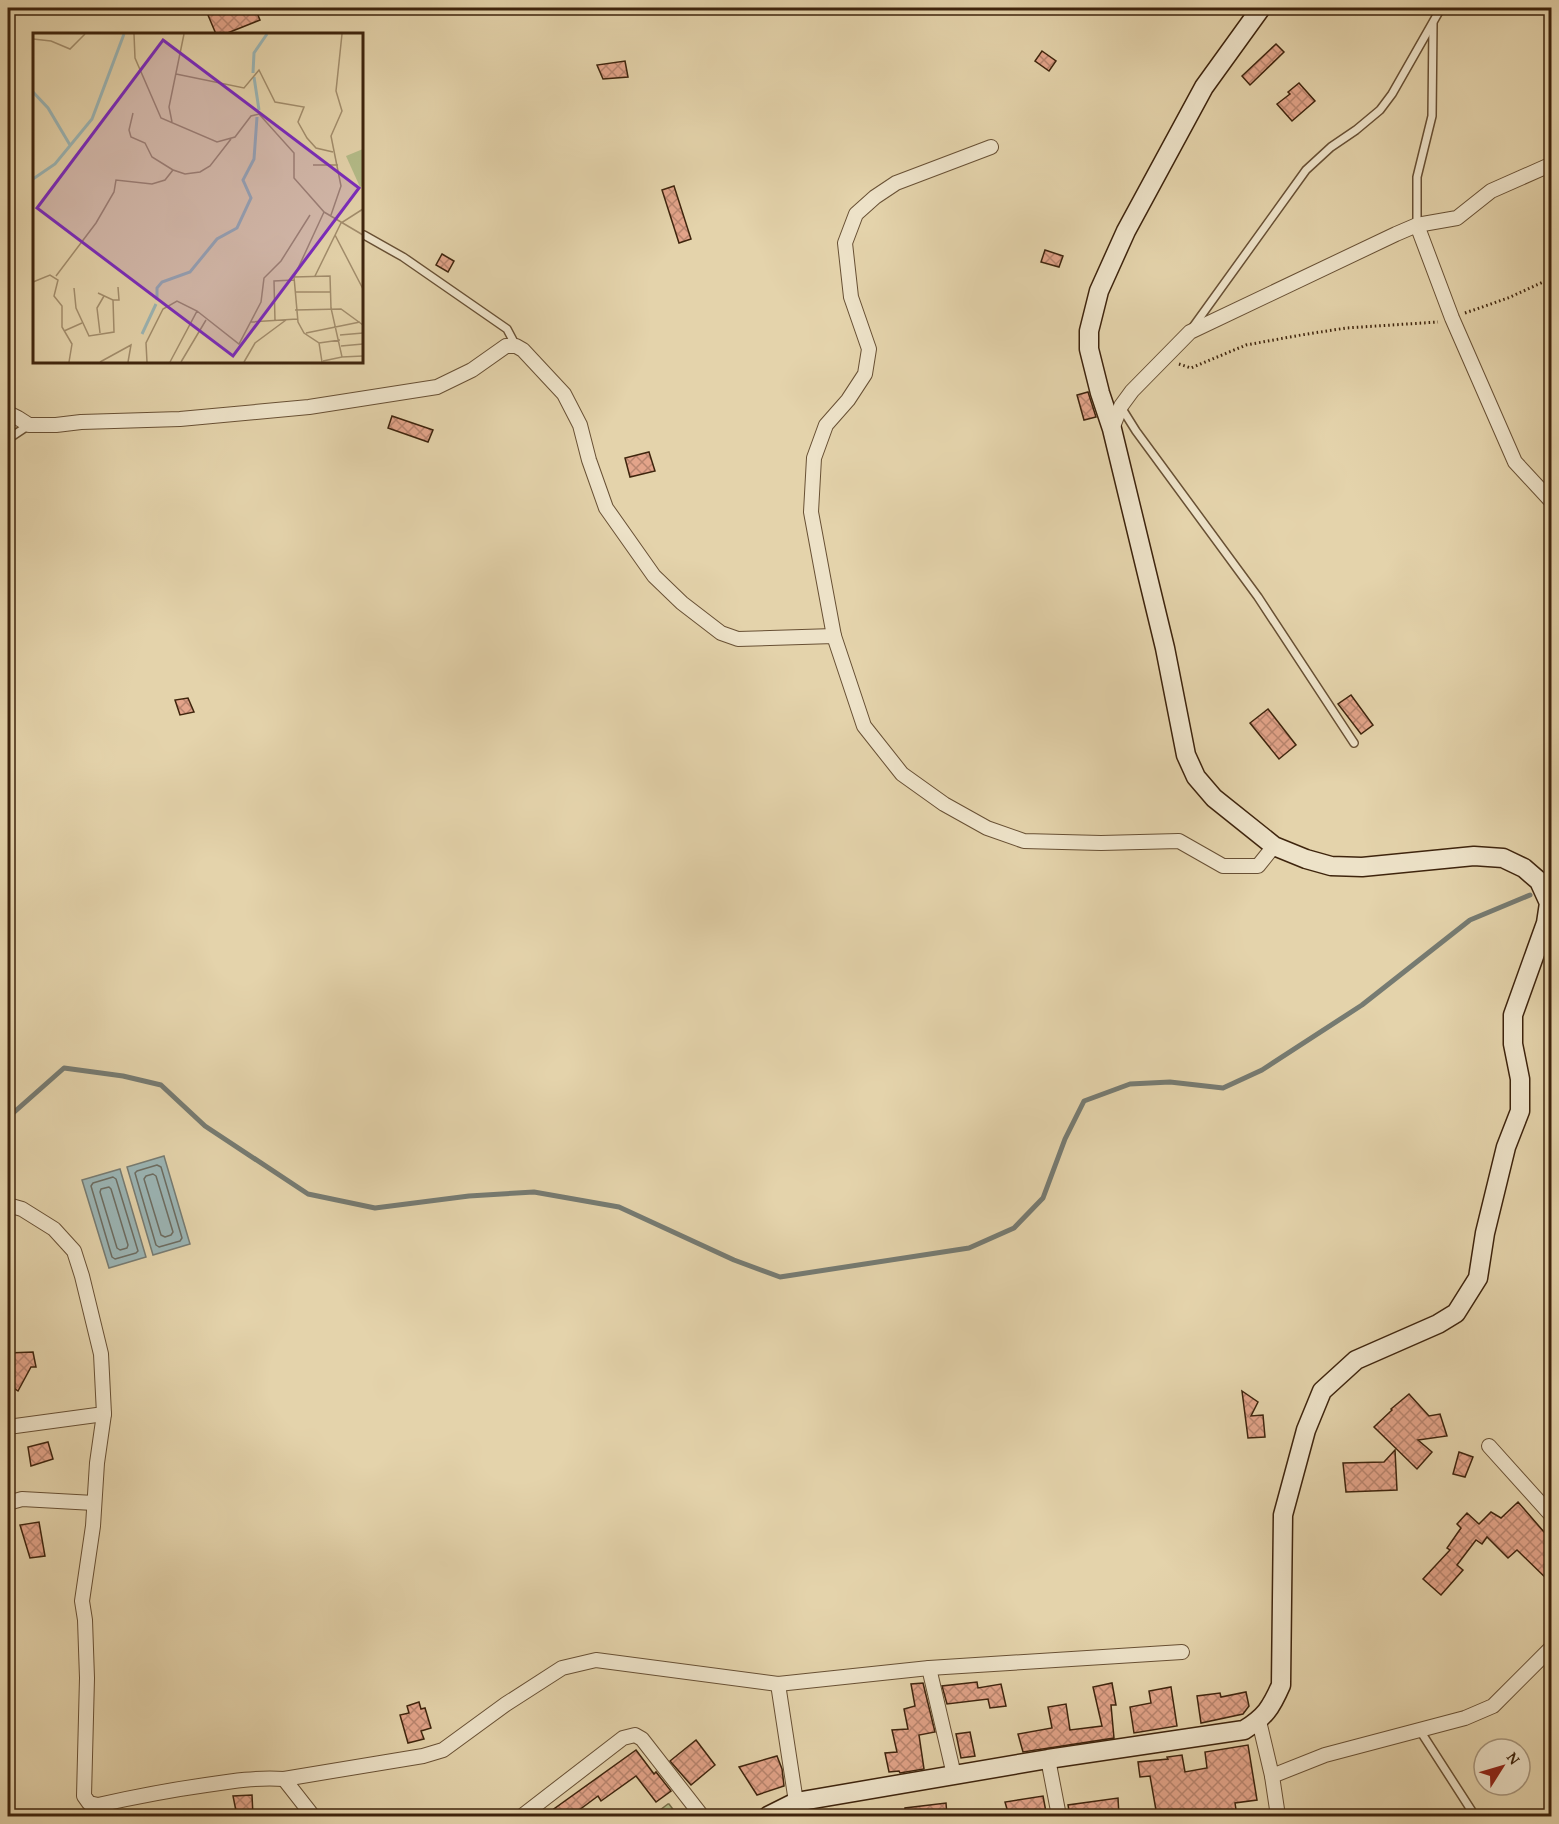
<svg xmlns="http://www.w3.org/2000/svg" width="1559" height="1824" font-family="'Gentium Book Plus',serif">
  <defs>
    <pattern id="building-cross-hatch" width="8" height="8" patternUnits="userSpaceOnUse" patternTransform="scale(1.5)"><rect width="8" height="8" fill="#e3a48a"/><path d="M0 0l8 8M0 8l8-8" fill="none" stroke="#b9856f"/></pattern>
  </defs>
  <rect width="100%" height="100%" fill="#e4d3ab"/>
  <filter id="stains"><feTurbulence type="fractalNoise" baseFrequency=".00333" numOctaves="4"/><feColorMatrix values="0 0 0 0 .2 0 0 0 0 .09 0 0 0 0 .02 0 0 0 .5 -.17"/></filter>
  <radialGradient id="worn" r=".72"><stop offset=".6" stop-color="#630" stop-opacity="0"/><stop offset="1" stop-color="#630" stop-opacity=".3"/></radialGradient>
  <path fill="#b4bc89" stroke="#79704b" stroke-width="1.5" d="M669,1804L678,1816H652L668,1804Z"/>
  <g fill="#9bb5b5" stroke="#767b72" stroke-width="1.5">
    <path d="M164,1156L190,1244L153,1255L127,1167Z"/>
    <path d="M120,1169L146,1257L109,1268L82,1180Z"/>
  </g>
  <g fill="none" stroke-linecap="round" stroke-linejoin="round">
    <g stroke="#6c6c61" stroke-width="1.5">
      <path d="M157,1165L161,1167L182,1238L180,1241L159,1247L156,1245L135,1173L137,1171Z"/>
      <path d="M153,1174L156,1176L173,1232L171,1235L165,1237L161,1235L144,1179L146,1176Z"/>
      <path d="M113,1177L116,1179L138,1251L136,1253L115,1259L112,1257L91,1186L93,1183Z"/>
      <path d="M109,1187L111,1189L128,1245L127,1248L120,1250L117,1248L100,1192L101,1189Z"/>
    </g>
    <path stroke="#767b72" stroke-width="5" d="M8,1115L12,1114L64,1068L123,1076L161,1085L205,1126L308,1194L375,1208L469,1196L534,1192L619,1207L734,1260L780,1277L969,1248L1014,1228L1043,1198L1065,1139L1084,1101L1130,1084L1170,1082L1223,1088L1262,1070L1362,1005L1470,920L1530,895"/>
  </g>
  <g fill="url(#building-cross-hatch)" stroke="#3e240d" stroke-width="1.5">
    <path d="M205,8H255L260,20L225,34H216Z"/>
    <path d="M1276,44L1284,52L1250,85L1242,76Z"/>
    <path d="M1042,51L1056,61L1049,71L1035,61Z"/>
    <path d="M625,61L628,77L603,79L597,65Z"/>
    <path d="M1299,83L1315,101L1292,121L1277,104L1290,94L1288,92Z"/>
    <path d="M674,186L691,239L679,243L662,190Z"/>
    <path d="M1045,250L1063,256L1059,267L1041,262Z"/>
    <path d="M442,254L454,261L448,272L436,265Z"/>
    <path d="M1088,392L1096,417L1084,420L1077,395Z"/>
    <path d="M392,416L433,430L428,442L388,428Z"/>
    <path d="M649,452L655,471L630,477L625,458Z"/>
    <path d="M1351,695L1373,725L1361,734L1338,704Z"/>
    <path d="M188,698L194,712L180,715L175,700Z"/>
    <path d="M1268,709L1296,745L1279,759L1250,723Z"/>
    <path d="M33,1352L36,1367H31L18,1391L8,1384V1353Z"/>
    <path d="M1242,1391L1258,1402L1251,1416L1263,1415L1265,1437L1248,1438Z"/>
    <path d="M1409,1394L1429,1416L1440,1414L1447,1436L1418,1440L1432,1452L1417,1469L1374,1427L1392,1410L1391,1409Z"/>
    <path d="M48,1442L53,1459L31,1466L28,1447Z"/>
    <path d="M1395,1450L1397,1490L1346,1492L1343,1463L1384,1462Z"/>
    <path d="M1459,1452L1473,1457L1465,1477L1453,1474Z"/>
    <path d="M1518,1502L1551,1540V1583L1517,1550L1508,1558L1487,1537L1482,1544L1476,1540L1457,1565L1463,1570L1441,1595L1423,1579L1450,1550L1447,1548L1461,1528L1457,1524L1467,1513L1479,1524L1491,1512L1501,1518Z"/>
    <path d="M39,1522L45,1556L30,1558L20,1525Z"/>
    <path d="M977,1682L978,1688L1001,1684L1006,1706L990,1708L988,1699L947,1704L942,1686Z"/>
    <path d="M923,1683L935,1732L919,1735L924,1769L900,1773L899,1771L889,1772L885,1753L897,1752L892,1730L908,1729L904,1709L915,1706L911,1684Z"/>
    <path d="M1112,1683L1116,1705H1111L1114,1738L1023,1752L1018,1734L1052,1728L1048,1707L1066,1704L1070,1730L1102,1726L1093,1687Z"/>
    <path d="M1171,1687L1177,1726L1134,1733L1130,1707L1151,1703L1149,1691Z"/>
    <path d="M1246,1692L1249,1706L1243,1714L1201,1723L1197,1696L1220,1693L1221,1697Z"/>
    <path d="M419,1702L421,1709L425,1708L431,1728L421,1731L424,1739L408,1743L400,1715L409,1713L407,1706Z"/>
    <path d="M970,1732L975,1756L961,1758L956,1734Z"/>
    <path d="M696,1740L715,1765L691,1785L670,1761Z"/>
    <path d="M1248,1745L1257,1800L1235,1803L1237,1816H1157L1150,1776L1140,1777L1138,1762L1168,1759L1167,1757L1182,1755L1185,1772L1207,1768L1205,1752Z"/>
    <path d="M636,1750L654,1774L656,1772L671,1791L656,1802L636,1776L601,1801L598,1796L571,1816H544Z"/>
    <path d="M777,1756L782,1769L784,1786L757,1795L739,1767Z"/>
    <path d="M252,1795L253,1816H237L233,1796Z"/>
    <path d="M1043,1796L1046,1812L1025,1816H1009L1005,1802Z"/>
    <path d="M1118,1798L1119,1816H1070L1068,1805Z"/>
    <path d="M946,1803L947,1816H905V1808Z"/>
  </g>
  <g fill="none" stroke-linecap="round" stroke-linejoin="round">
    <g stroke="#685034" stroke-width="10">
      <g id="service">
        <path d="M1417,225V177L1432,116L1433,24"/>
        <path d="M364,235L403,257L507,329L516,346"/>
        <path d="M1193,327L1306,170L1331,147L1356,130L1380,110L1392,94L1441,8"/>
        <path d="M1121,407L1136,431L1258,597L1354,743"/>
        <path d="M8,439L29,425"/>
        <path d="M1419,1729L1475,1816"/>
      </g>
    </g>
    <g stroke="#685034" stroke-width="16">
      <g id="minor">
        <path d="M1417,225L1452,318L1515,462L1552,502"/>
        <path d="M8,413L18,418L29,425H56L81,422L180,419L309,407L437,387L472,370L506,346H516L523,350L564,394L580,425L589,460L606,508L654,576L682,603L721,633L738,639L834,636L864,726L902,774L944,804L987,828L1024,841L1101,843L1179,841L1223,866H1258L1274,846"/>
        <path d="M1112,429L1121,406L1132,391L1190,332L1396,234L1417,225L1457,218L1491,191L1552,164"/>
        <path d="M834,636L811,512L814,458L826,425L848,400L865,374L869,349L851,297L845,243L856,214L875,197L896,183L991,147"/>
        <path d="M8,1205L22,1209L54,1229L74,1251L82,1276L101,1354L104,1414L8,1427"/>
        <path d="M104,1414L97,1463L93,1526L82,1601L85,1620L87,1678L84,1796L89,1803L98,1805C134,1797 170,1790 206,1785C232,1781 258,1777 284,1779L423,1756L443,1750L506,1704L562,1668L596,1660L778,1684L929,1668L1182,1652"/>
        <path d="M1489,1446L1552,1516"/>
        <path d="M8,1503L22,1499L94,1503"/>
        <path d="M929,1668L954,1775"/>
        <path d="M778,1684L796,1802"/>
        <path d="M1259,1721L1272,1776L1278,1816"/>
        <path d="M1048,1759L1059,1816"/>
        <path d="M1272,1776L1325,1755L1465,1718L1493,1706L1552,1647"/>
        <path d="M284,1779L313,1816"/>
        <path d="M522,1816L623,1738L635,1735L642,1739L702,1816"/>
      </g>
    </g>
    <g stroke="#3e240d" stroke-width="21">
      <path id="secondary" d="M768,1816L796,1802L1048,1759L1244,1730C1265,1717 1271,1708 1281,1685L1283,1515L1306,1430L1322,1391L1356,1360L1438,1324L1456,1313L1478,1278L1485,1233L1506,1147L1520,1111V1079L1513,1044V1015L1546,923L1549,903L1539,881L1524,868L1503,858L1474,856L1362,867L1331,866L1306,859L1274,846L1214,798L1196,777L1186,755L1165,648L1112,429L1100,393L1089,349V331L1099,291L1126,231L1204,87L1261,8"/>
    </g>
    <g stroke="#3e240d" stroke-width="3" stroke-dasharray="1.5 3" stroke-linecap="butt">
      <path d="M1465,313L1508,298L1552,278"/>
      <path d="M1179,364L1191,368L1246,345L1301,335L1346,328L1438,322"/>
    </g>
    <use href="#service" stroke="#ede2c8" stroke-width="7"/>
    <use href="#minor" stroke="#ede2c8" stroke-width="14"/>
    <use href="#secondary" stroke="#ede2c8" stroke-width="18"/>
  </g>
  <g transform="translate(33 33)">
    <rect width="330" height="330" fill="#e4d3ab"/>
    <path d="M330,116V153L327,154L313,123Z" fill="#b4bc89"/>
    <path fill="none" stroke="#9bb5b5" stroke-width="3" d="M220,40L221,20L234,1M221,44L226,77M0,59L15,75L37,112M0,146L22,131L59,86L91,1M124,267V255L129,249L157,239L184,206L204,195L218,165L210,147L221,126L224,84M109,301L123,271"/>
    <path fill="none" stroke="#a28d6c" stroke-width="1.5" d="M101,1L102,25L128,85L184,109L202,104L218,83L226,81L261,120V145L291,179L261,244L265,289L271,300L286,310L289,329M0,6L18,8L37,16L52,1M143,41L211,55L226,37L242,69L271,74L265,89L274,105L283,115L300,119M100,80L96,97L98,104L112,110L119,124L140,137M139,89L136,74L151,1M280,132H305M291,179L330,202M298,182L308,153L298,103L309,78L303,58L309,1M302,202L330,256M23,243L63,190L81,159L83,147L119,151L132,147L140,137L152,141L167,139L177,133L198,106M282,243L308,190L330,176M261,244L297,243L298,275L309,324L330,323M0,249L17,242L25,247L21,263L29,273V294L39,311L36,329M41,255L43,275L56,303L81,299L80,267L65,260M263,259H297M80,267H86L85,254M262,277L308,276L330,292M164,278L206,311L228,269L231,245L248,228L277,182M242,288L241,248L261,247M218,289L264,286M31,298L49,290M67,300L64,275L71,263M273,300L327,289M307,302L330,300M286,310L307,307M308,313L330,311M290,328L309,324M67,329L98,312L95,329M114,329L113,310L130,276L144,268L164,278L137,329M148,329L173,287M211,329L222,310L253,287"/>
    <path fill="#7b2cbf" fill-opacity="0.15" stroke="#7b2cbf" stroke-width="3" d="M130,7L326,155L200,323L4,175Z"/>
    <rect width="330" height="330" fill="none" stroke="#3e240d" stroke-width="3"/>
  </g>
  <rect width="1559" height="1824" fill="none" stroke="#e4d3ab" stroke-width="30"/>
  <rect x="9" y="9" width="1541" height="1806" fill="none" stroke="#3e240d" stroke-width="3"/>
  <rect x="15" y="15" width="1529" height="1794" fill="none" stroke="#3e240d" stroke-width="1.5"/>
  <g transform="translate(1502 1767) rotate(53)"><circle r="28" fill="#ede2c8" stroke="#a7967d" stroke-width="1.5"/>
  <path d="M0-4.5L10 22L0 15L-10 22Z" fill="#8f2418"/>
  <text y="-9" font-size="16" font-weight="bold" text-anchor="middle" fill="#3e240d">N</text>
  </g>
  <rect width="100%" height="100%" filter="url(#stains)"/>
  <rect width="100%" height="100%" fill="url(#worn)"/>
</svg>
